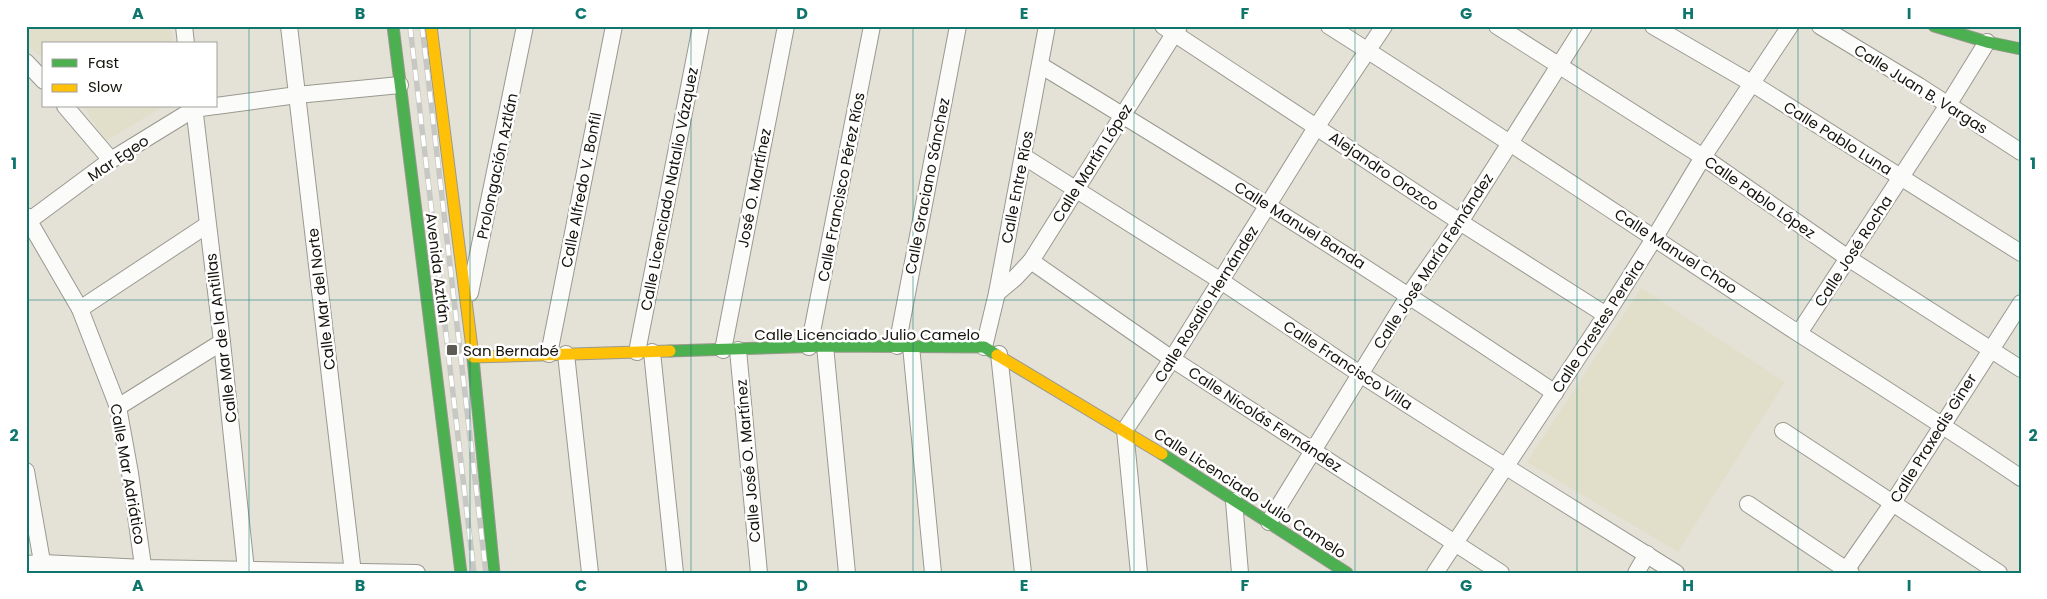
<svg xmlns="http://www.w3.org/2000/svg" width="2047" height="599" font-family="Poppins,sans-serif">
  <rect width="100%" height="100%" fill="#e4e2d7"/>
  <g fill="#e1dec9">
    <path d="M26,26H170L173,44H44V59L26,45Z"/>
    <path d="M83,106H164L106,141Z"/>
    <path d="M1641,288L1785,382L1678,552L1527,462Z"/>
  </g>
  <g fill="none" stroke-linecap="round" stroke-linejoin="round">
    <g stroke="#9a9990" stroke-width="18">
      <g id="street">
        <path d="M184,26L186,44"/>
        <path d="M289,26L353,573"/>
        <path d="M1163,26L1460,222L1606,315"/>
        <path d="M1329,26C1487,126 1642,231 1798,333C1873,381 1948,428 2021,478"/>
        <path d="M1497,26L1703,157L1848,258L2021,369"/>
        <path d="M1653,26L1753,84L2021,253"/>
        <path d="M1820,26L1919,86L2021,152"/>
        <path d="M26,62L44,81"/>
        <path d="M1040,65C1214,170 1386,279 1555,393"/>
        <path d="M65,106L111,160"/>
        <path d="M194,106L222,342L246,570"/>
        <path d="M216,106L297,95L400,85"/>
        <path d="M1023,156L1221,281L1360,374L1468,443L1676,573"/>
        <path d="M26,216L80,309L118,407L130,473L144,573"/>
        <path d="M26,223L111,160L194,109L215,106"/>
        <path d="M1031,261L1172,359L1501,573"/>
        <path d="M470,293L525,26"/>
        <path d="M997,293L1015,278L1031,261L1179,26"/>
        <path d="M80,309L207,225"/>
        <path d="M1799,333L1948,105L1987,42"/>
        <path d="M825,346L847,573"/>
        <path d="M897,346L958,26"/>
        <path d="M911,346L933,573"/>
        <path d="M809,347L872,26"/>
        <path d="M984,347L997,293L1047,26"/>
        <path d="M723,350L786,26"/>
        <path d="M738,350L759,573"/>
        <path d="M637,352L701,26"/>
        <path d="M652,352L675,573"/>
        <path d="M549,354L614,26"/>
        <path d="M566,354L590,573"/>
        <path d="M999,354L1023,573"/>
        <path d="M118,407L222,342"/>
        <path d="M1783,431L1999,573"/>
        <path d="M26,471L44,573"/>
        <path d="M1234,501L1240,573"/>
        <path d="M1748,504L1851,573"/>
        <path d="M1269,522L1409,295L1460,222L1584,26"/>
        <path d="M26,564L43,563L144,568L417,573"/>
        <path d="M1139,573L1125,430L1172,359L1317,126L1384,26"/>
        <path d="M1435,573L1606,315L1655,237L1703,157L1790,26"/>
        <path d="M1636,573L1647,554"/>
        <path d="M1844,573L1892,504L2021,303"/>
      </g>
    </g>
    <g stroke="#9a9990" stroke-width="13">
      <g id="fast">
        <path d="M393,26L461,573"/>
        <path d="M1934,26L1987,42L2021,49"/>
        <path d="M472,348L494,573"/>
        <path d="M670,351L825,346L984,347L997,355"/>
        <path d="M1162,454L1347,573"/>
      </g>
    </g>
    <g stroke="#9a9990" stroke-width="13">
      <g id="slow">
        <path d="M431,26L472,348"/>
        <path d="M997,355L1162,454"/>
        <path d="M473,357L670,351"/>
      </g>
    </g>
    <use href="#street" stroke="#fbfbf9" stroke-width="16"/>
    <use href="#fast" stroke="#4caf50" stroke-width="11"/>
    <use href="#slow" stroke="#ffc107" stroke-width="11"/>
    <g stroke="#c7c7c3" stroke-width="5.5">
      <g id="rail">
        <path d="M410,26L474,573"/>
        <path d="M422,26L486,573"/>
      </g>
    </g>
    <use href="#rail" stroke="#fff" stroke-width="4" stroke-dasharray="11" stroke-linecap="butt"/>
  </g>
  <path fill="none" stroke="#0f766e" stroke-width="1" stroke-opacity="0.55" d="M249,26V573M470,26V573M691,26V573M913,26V573M1134,26V573M1355,26V573M1577,26V573M1798,26V573M26,300H2021"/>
  <rect fill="#5d5b53" stroke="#fff" stroke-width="2" x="446" y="344" width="12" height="12" rx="2.5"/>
  <g text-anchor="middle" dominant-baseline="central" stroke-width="5" stroke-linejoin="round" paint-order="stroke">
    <g font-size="15" fill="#15130c" stroke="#fff">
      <text transform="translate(1921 89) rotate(32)">Calle Juan B. Vargas</text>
      <text transform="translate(1838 138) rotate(32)">Calle Pablo Luna</text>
      <text transform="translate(118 158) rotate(-34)">Mar Egeo</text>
      <text transform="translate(1092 163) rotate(-58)">Calle Martín López</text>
      <text transform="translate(497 166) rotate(-78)">Prolongación Aztlán</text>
      <text transform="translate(1384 171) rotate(34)">Alejandro Orozco</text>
      <text transform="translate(927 186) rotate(-79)">Calle Graciano Sánchez</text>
      <text transform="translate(841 187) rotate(-79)">Calle Francisco Pérez Ríos</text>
      <text transform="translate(1017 187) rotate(-79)">Calle Entre Ríos</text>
      <text transform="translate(754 188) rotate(-79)">José O. Martínez</text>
      <text transform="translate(669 189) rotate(-79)">Calle Licenciado Natalio Vázquez</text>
      <text transform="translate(581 190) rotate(-79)">Calle Alfredo V. Bonfil</text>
      <text transform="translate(1760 197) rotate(35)">Calle Pablo López</text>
      <text transform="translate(1300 225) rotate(32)">Calle Manuel Banda</text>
      <text transform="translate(1676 251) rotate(33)">Calle Manuel Chao</text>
      <text transform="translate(1853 251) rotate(-57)">Calle José Rocha</text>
      <text transform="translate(1433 261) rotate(-57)">Calle José María Fernández</text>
      <text transform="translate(438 268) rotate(83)">Avenida Aztlán</text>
      <text transform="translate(321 299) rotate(-97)">Calle Mar del Norte</text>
      <text transform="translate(1206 304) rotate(-58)">Calle Rosalio Hernández</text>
      <text transform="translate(1598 326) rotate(-57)">Calle Orestes Pereira</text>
      <text x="867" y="334">Calle Licenciado Julio Camelo</text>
      <text transform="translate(221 338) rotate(-97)">Calle Mar de la Antillas</text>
      <text transform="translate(1348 365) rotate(33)">Calle Francisco Villa</text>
      <text transform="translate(1265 419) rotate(33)">Calle Nicolás Fernández</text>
      <text transform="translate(1933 438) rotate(-58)">Calle Praxedis Giner</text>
      <text transform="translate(748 461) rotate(-95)">Calle José O. Martínez</text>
      <text transform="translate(128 474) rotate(80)">Calle Mar Adriático</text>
      <text transform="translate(1250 493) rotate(33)">Calle Licenciado Julio Camelo</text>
    </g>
    <g font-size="15" fill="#15130c" stroke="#fff" text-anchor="start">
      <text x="463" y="350">San Bernabé</text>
    </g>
  </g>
  <rect width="2047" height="599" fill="none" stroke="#ffffff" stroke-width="55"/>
  <rect x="42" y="42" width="175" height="65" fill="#ffffff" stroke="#a1a19e"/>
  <rect x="52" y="59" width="25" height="8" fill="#4caf50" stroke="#a1a19e"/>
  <text x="88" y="68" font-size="15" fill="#15130c">Fast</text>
  <rect x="52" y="84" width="25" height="8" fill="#ffc107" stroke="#a1a19e"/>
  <text x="88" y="92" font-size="15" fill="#15130c">Slow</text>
  <rect x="28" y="28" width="1992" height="544" fill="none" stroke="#0f766e" stroke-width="2"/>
  <g font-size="16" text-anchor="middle" font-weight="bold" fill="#0f766e">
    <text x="138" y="19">A</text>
    <text x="360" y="19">B</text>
    <text x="581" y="19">C</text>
    <text x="802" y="19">D</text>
    <text x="1024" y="19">E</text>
    <text x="1245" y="19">F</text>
    <text x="1466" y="19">G</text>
    <text x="1688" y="19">H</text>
    <text x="1909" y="19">I</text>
    <text x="14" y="169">1</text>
    <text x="2033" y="169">1</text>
    <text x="14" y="441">2</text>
    <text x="2033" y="441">2</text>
    <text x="138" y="591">A</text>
    <text x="360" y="591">B</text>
    <text x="581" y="591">C</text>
    <text x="802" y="591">D</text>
    <text x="1024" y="591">E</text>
    <text x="1245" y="591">F</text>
    <text x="1466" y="591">G</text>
    <text x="1688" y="591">H</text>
    <text x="1909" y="591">I</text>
  </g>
</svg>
